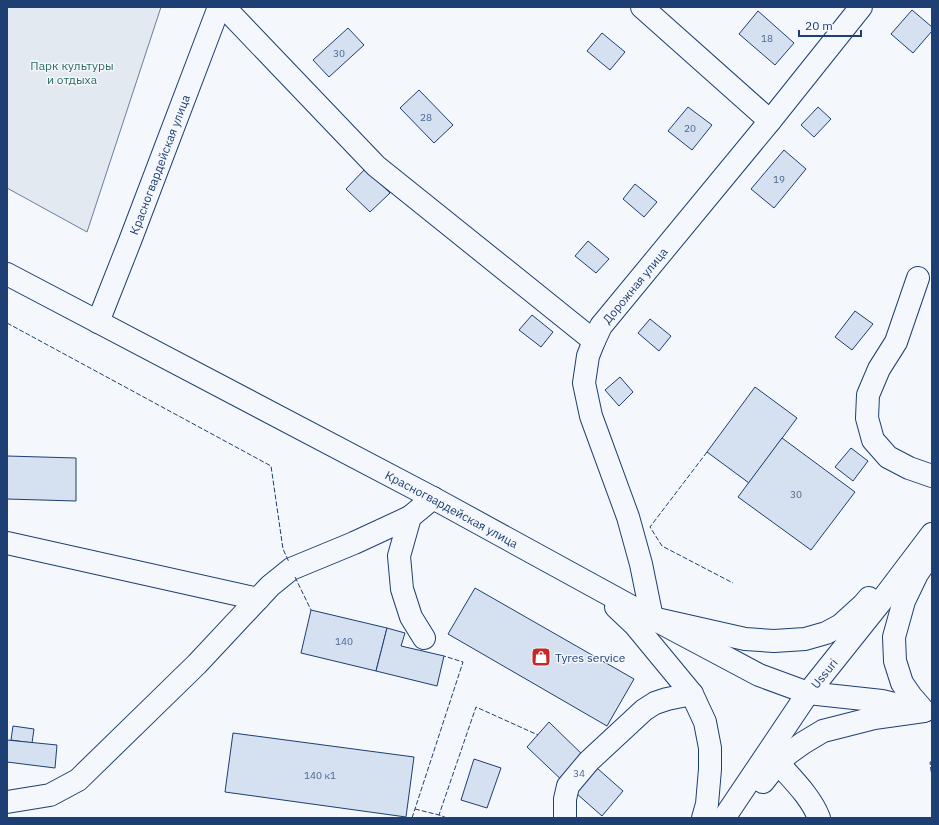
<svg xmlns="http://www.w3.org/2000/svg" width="939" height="825" font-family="'IBM Plex Sans',sans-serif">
  <rect width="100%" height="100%" fill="#f4f7fb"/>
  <path fill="#e3e9f0" stroke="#687fa3" d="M7,7H161L87,232L7,188Z"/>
  <g fill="#d5e0f0" stroke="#1d3f73">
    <path d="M912,10L932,27V31L913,53L891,34Z"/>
    <path d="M758,11L794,43L775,65L739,34Z"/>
    <path d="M348,28L364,45L329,77L313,60Z"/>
    <path d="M602,33L625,52L610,70L587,51Z"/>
    <path d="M419,90L453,125L434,143L400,108Z"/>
    <path d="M688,107L712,125L692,150L668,131Z"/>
    <path d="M818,107L831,119L814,137L801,125Z"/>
    <path d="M784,150L806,169L774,208L751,189Z"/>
    <path d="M365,169L390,193L370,212L346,189Z"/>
    <path d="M635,184L657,202L644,217L623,199Z"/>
    <path d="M588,241L609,259L596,273L575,256Z"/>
    <path d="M855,311L873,324L852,350L835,337Z"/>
    <path d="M532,315L553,332L541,347L519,330Z"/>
    <path d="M650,319L671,336L659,351L638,333Z"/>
    <path d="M620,377L633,392L619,406L605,390Z"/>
    <path d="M755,387L797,418L749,483L707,452Z"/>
    <path d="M782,438L855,492L811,550L738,497Z"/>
    <path d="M851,448L868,461L853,481L835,467Z"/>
    <path d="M7,456L76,458V501L7,499Z"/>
    <path d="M475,588L634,679L607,726L448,634Z"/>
    <path d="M311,610L387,628L376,671L301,653Z"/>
    <path d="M387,628L405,633L401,646L444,656L437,686L376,671Z"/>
    <path d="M549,722L589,761L623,791L602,816L568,786L527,747Z"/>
    <path d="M13,726L34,729L32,743L11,740Z"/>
    <path d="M233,733L414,757L406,817L225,792Z"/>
    <path d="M7,740L57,745L55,768L7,762Z"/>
    <path d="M474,759L501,768L487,808L461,800Z"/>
  </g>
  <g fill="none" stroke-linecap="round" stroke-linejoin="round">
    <g stroke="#1d3f73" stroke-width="24">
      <g id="minor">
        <path d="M224,7L376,166L594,341"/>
        <path d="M642,7L770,121"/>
        <path d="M918,278L896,342L879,369L868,395L867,418L873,440L888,457L909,468L932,476"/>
        <path id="s1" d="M98,322L130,241L219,7"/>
        <path d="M7,543L258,599"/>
        <path id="s2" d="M652,618L641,564L628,517L591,416L584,383L588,356L594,341L601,326L770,121L861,7"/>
        <path d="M424,638L411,617L402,589L399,556L410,517L433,498"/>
        <path d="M808,693L882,701L923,711"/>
        <path d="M924,711L911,696L902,683L895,661L894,637L904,601L917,574L932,552"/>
        <path d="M778,763C793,780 811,797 819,818"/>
        <path d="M7,802L50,795L78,780L197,664L270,586L291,569L354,543L410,517"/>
        <path d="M565,818V799L568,786L589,761L644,710L655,703L667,699L692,694"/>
      </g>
    </g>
    <g stroke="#1d3f73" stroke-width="24">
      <g id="major">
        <path id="s3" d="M7,274L433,498L652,618L759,675L808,693"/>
        <path d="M616,607L635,625L692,694L705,722L710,748V769L707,804L703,818"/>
      </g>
    </g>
    <g stroke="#1d3f73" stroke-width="24">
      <g id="highway">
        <path d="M652,618L745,639L774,641L805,639L826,633L841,625L863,605L869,598"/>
        <path d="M763,782L778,763L789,753L803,743L823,731L874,718L924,711"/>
        <path id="s4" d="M724,818L808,693L879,604L932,534"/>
      </g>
    </g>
    <use href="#minor" stroke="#f4f7fb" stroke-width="22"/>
    <use href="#major" stroke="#f4f7fb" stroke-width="22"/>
    <use href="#highway" stroke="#f4f7fb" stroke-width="22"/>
    <g stroke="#1d3f73" stroke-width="1" stroke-dasharray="5 2" stroke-linecap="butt">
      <path d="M7,323L271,466L283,549L289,562"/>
      <path d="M707,452L650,527L662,546L733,583"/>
      <path d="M295,577L311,610"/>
      <path d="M932,762H930L932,778"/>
      <path d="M415,809L439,815"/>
      <path d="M412,818L463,662L444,656"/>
      <path d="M447,818L439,815L476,707L538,735"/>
    </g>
  </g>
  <defs>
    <g id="shop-square" transform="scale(1)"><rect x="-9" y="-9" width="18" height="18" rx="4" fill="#c62828" stroke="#f4f7fb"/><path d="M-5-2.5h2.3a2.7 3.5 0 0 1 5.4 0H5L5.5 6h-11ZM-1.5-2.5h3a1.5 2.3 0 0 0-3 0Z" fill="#fff"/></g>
  </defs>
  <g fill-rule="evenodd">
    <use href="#shop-square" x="541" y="657"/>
  </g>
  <g text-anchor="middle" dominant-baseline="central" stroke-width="3" stroke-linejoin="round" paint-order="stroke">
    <g font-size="10" fill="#4b6792">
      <text x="767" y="38">18</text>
      <text x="339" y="53">30</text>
      <text x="426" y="117">28</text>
      <text x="690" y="128">20</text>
      <text x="779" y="179">19</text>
      <text x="796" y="494">30</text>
      <text x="344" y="641">140</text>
      <text x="579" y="773">34</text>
      <text x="320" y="775">140 к1</text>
    </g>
    <g font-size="12" fill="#2c6c60" stroke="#f4f7fb">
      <text x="72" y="65">Парк культуры<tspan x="72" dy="14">и отдыха</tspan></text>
    </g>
    <g font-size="12" fill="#1d3f73" stroke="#f4f7fb">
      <text stroke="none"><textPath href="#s1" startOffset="169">Красногвардейская улица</textPath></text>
      <text stroke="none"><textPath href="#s2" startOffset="358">Дорожная улица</textPath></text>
      <text stroke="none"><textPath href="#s3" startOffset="503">Красногвардейская улица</textPath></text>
      <text stroke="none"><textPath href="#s4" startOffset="176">Ussuri</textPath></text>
    </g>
    <g font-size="12" fill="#1d3f73" stroke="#f4f7fb" text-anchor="start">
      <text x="555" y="657">Tyres service</text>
    </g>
  </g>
  <rect width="939" height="825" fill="none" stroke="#1d3f73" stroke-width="16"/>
  <path d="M799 30v6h62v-6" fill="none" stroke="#1d3f73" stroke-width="2"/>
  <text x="805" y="30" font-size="12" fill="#1d3f73" stroke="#f4f7fb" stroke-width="3" paint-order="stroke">20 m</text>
</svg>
